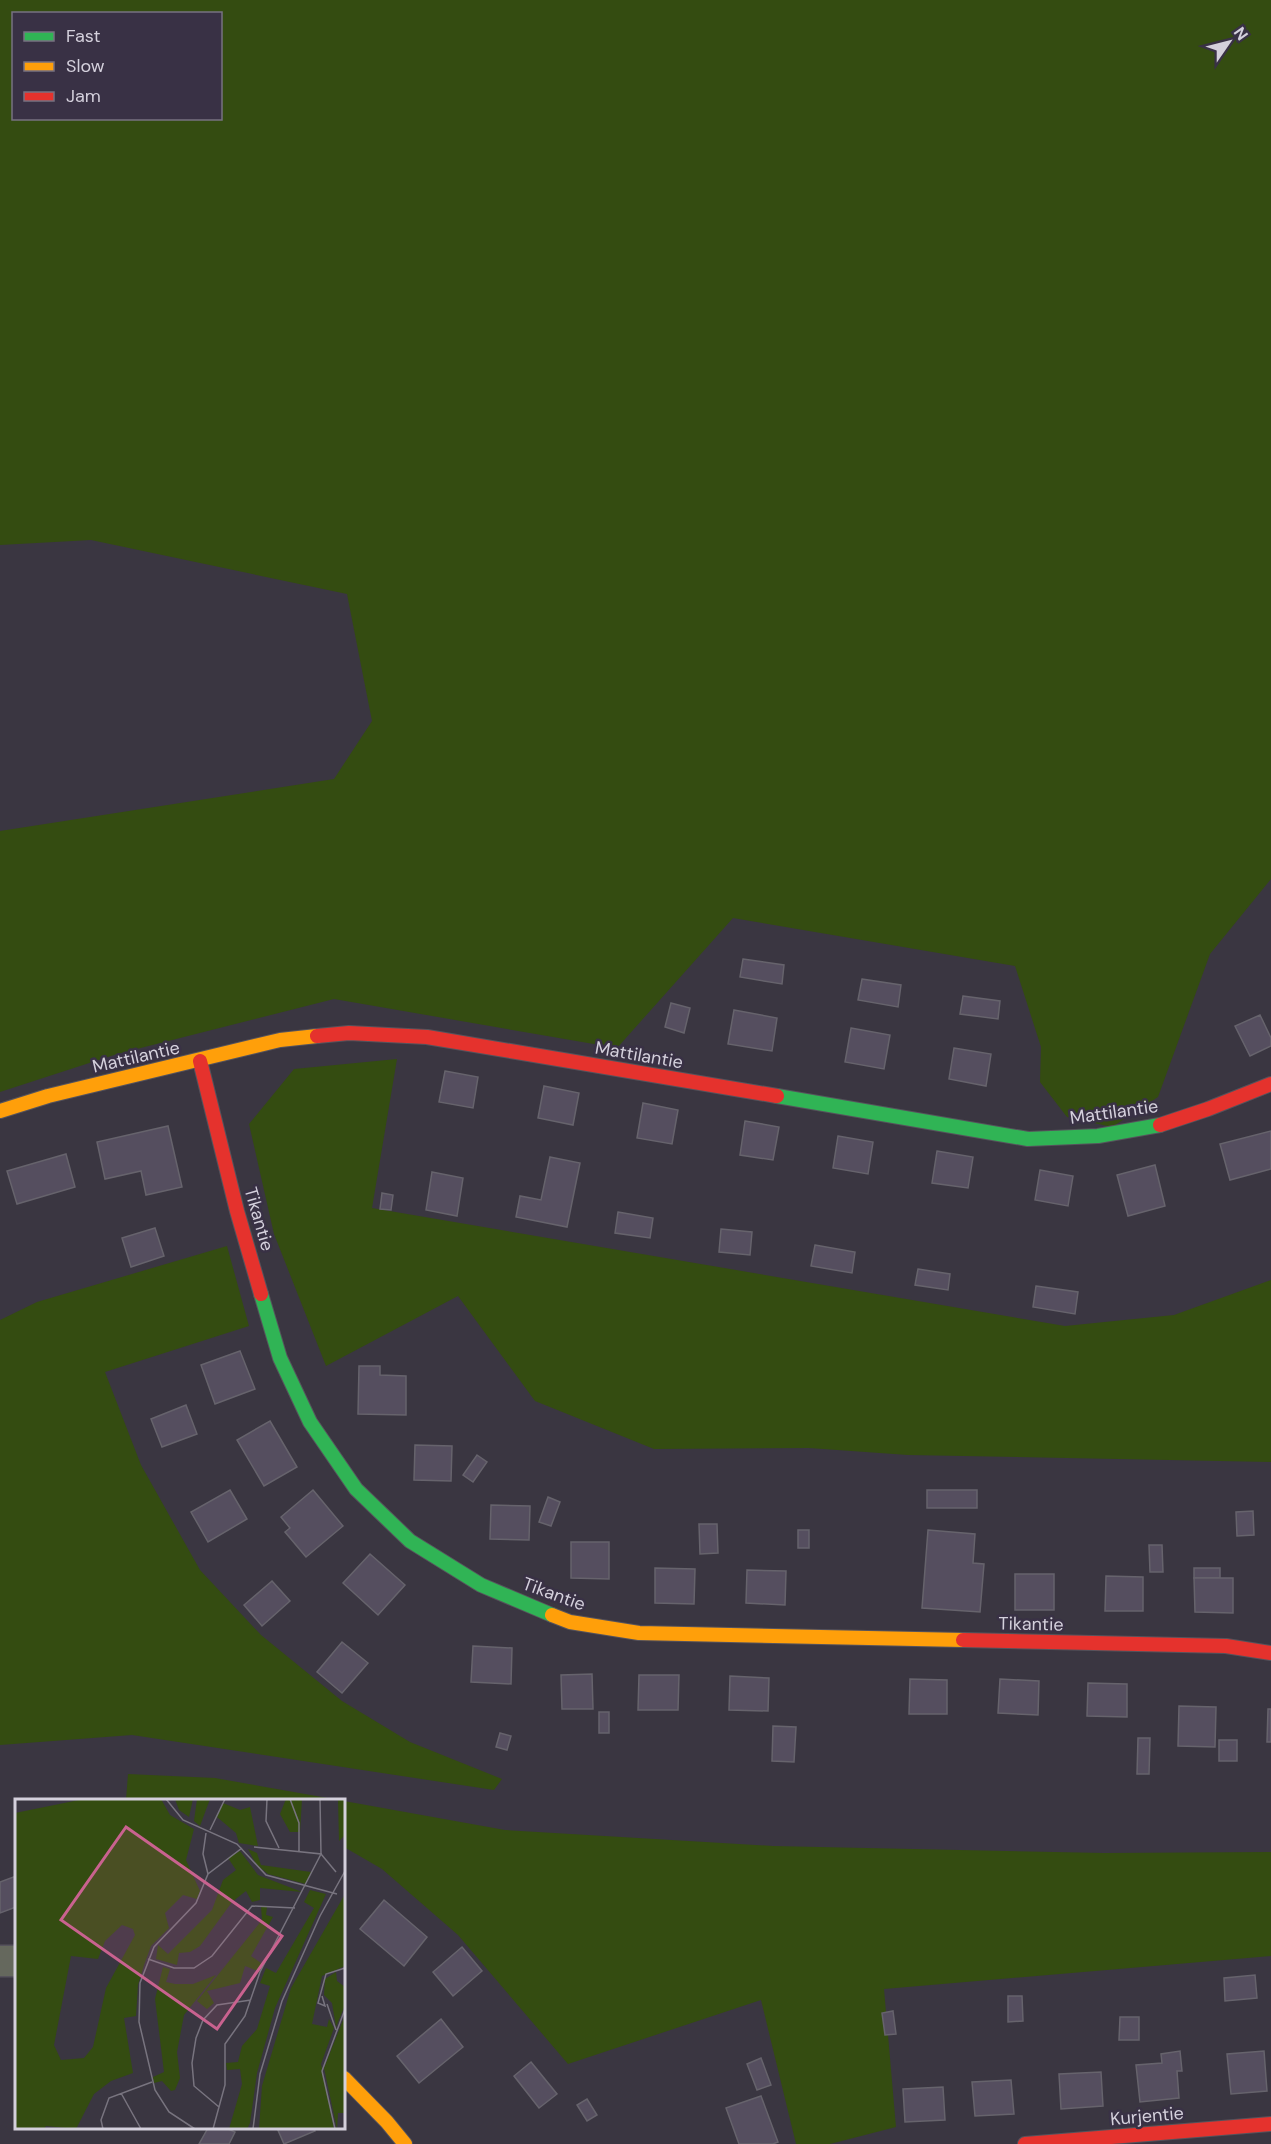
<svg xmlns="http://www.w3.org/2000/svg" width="1271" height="2144" font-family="'DM Sans',sans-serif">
  <rect width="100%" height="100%" fill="#3a3641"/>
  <g fill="#344c11" fill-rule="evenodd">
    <path d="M0,0H1271V879L1210,954L1158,1097L1112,1127L1067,1117L1040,1082L1041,1047L1015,966L733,918L617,1048L334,999L117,1054L0,1092V831L334,779L372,721L347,594L91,540L0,545ZM14,14H220V118H14Z"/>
    <path d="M397,1059L372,1208L1065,1326L1174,1315L1271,1280V1462L908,1455L809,1448L654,1449L535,1401L458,1296L326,1366L274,1234L249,1124L294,1069Z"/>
    <path d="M227,1246L249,1326L105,1372L141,1465L200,1570L261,1635L342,1701L410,1742L502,1779L494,1790L132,1735L0,1745V1320L37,1302Z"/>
    <path d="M128,1774L215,1778L339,1800H126Z"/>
    <path d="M344,1801L505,1830L773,1846L1104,1853L1271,1852V1956L884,1989L896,2127L830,2144H796L761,2000L568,2064L458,1935L382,1869L344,1847Z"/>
  </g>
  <g fill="#554e5f" stroke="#66636c" stroke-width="1.5">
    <path d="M743,959L784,965L782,984L740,977Z"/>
    <path d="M862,979L901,985L898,1007L858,1000Z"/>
    <path d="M963,996L1000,1001L998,1019L960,1014Z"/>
    <path d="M671,1003L690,1008L684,1033L665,1027Z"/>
    <path d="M734,1010L777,1018L772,1051L728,1044Z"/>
    <path d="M1260,1015L1271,1038V1046L1250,1056L1235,1026Z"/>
    <path d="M851,1028L890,1035L884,1069L845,1062Z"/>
    <path d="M954,1048L991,1054L986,1086L949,1079Z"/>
    <path d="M445,1071L478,1077L473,1108L439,1102Z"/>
    <path d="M544,1086L579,1093L573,1125L538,1118Z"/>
    <path d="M643,1103L678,1110L672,1144L637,1138Z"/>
    <path d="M745,1121L779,1127L773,1160L740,1155Z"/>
    <path d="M168,1126L182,1187L146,1195L141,1171L105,1179L97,1142Z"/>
    <path d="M1271,1131V1169L1230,1180L1220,1144Z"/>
    <path d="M838,1136L873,1142L868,1174L833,1168Z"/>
    <path d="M937,1151L973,1157L968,1188L932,1183Z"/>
    <path d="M66,1154L75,1187L17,1204L7,1171Z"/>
    <path d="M550,1157L580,1163L567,1227L516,1217L520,1196L541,1200Z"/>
    <path d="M1155,1165L1165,1206L1128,1216L1117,1175Z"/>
    <path d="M1040,1170L1073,1176L1068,1206L1035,1200Z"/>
    <path d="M432,1172L463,1178L457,1216L426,1210Z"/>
    <path d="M382,1193L393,1195L391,1210L380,1209Z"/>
    <path d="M618,1212L653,1218L650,1238L615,1233Z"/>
    <path d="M155,1228L164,1256L131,1267L122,1238Z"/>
    <path d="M721,1229L752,1232L750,1255L719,1252Z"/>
    <path d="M815,1245L855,1252L852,1273L811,1266Z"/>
    <path d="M918,1269L950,1274L948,1290L915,1285Z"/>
    <path d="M1036,1286L1078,1292L1075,1314L1033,1307Z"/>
    <path d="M240,1351L255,1389L215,1404L201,1365Z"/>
    <path d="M359,1366H380V1375L406,1376V1415L358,1414Z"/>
    <path d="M186,1405L197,1434L162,1447L151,1419Z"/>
    <path d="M270,1421L297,1467L264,1486L237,1440Z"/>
    <path d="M415,1445L452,1446L451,1481L414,1480Z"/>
    <path d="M477,1455L487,1462L473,1482L463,1475Z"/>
    <path d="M230,1490L247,1519L208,1542L191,1512Z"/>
    <path d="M313,1490L343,1526L306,1557L285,1532L290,1528L281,1517Z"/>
    <rect x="927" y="1490" width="50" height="18"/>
    <path d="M548,1497L560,1502L551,1526L539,1522Z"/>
    <path d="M491,1505L530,1506L529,1540L490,1539Z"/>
    <path d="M1253,1511L1254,1535L1237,1536L1236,1512Z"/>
    <path d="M699,1524H717L718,1553L700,1554Z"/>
    <rect x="798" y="1530" width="11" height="18"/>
    <path d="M928,1530L975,1534L973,1563L984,1564L980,1612L922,1608Z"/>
    <path d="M571,1542H609V1579L571,1578Z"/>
    <path d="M1149,1545H1162L1163,1572H1150Z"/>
    <path d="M370,1554L405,1585L378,1615L343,1583Z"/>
    <path d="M655,1568L695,1569L694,1604L655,1603Z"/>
    <rect x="1194" y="1568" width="26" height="10"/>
    <path d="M747,1570L786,1571L785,1605L746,1603Z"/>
    <rect x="1015" y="1574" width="39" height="36"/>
    <path d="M1106,1576L1143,1577V1611H1105Z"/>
    <path d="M1194,1578H1233V1613L1195,1612Z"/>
    <path d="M272,1581L290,1601L262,1626L244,1605Z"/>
    <path d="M342,1642L368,1663L342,1693L317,1672Z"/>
    <path d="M473,1646L512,1648L511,1684L471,1682Z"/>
    <path d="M592,1674L593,1709H562L561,1675Z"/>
    <path d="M639,1675H679L678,1710H638Z"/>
    <path d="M730,1676L769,1678L768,1711L729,1710Z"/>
    <path d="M910,1679L947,1680V1714H909Z"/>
    <path d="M1000,1679L1039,1681L1038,1715L998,1713Z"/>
    <path d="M1088,1683L1127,1684V1717L1087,1716Z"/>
    <path d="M1179,1706L1216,1707L1215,1747L1178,1746Z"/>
    <path d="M1268,1709H1271V1742H1267Z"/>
    <rect x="599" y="1712" width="10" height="21"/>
    <path d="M773,1726L796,1727L794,1762L772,1761Z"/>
    <path d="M500,1733L511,1736L507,1750L496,1747Z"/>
    <path d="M1138,1738H1150L1149,1774H1137Z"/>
    <rect x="1219" y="1740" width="18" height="21"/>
    <path d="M16,1876V1907L0,1913V1882Z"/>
    <path d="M384,1900L427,1937L404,1966L360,1929Z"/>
    <path d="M462,1947L482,1971L453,1996L433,1972Z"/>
    <path d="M1255,1975L1257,1998L1225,2001L1224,1978Z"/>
    <path d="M1008,1996H1022L1023,2021L1008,2022Z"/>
    <path d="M893,2011L896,2034L885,2035L882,2013Z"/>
    <path d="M1120,2017H1139V2040H1119Z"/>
    <path d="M441,2019L463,2047L419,2083L397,2056Z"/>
    <path d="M1180,2051L1182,2071H1177L1179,2098L1140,2102L1136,2065L1162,2063L1161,2054Z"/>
    <path d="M1264,2051L1267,2091L1231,2094L1227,2054Z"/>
    <path d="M761,2058L771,2085L757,2090L747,2064Z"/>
    <path d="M531,2062L557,2094L539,2108L514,2076Z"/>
    <path d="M1101,2072L1103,2106L1061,2109L1059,2074Z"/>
    <path d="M1011,2080L1014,2114L975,2116L972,2082Z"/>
    <path d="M943,2087L945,2120L905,2122L903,2089Z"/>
    <path d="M761,2096L778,2142L773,2144H739L726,2108Z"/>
    <path d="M587,2099L597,2115L587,2121L577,2105Z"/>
    <path d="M208,2128H226L235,2132L229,2144H199Z"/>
    <path d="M277,2128H313L315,2131L284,2144Z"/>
  </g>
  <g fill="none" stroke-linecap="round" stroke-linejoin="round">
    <g stroke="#56535c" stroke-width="33">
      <path id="street" d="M0,1961H16"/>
    </g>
    <g stroke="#56535c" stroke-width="16">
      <g id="fast">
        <path d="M777,1096L1028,1139L1098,1136L1160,1125"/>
        <path d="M261,1294L280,1358L310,1422L356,1489L410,1541L481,1585L552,1615"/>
      </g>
    </g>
    <g stroke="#56535c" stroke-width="16">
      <g id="slow">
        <path d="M0,1111L48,1096L280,1040L317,1036"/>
        <path d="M552,1615L570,1622L639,1633L963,1640"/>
        <path d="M344,2078L387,2122L405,2144"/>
      </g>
    </g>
    <g stroke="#56535c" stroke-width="16">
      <g id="jam">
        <path d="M317,1036L349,1033L427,1037L777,1096"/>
        <path d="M200,1061L237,1211L261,1294"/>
        <path d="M1160,1125L1208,1109L1271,1084"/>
        <path d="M963,1640L1226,1646L1271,1653"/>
        <path d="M1025,2144L1271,2124"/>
      </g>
    </g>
    <use href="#street" stroke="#65685d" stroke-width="30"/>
    <use href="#fast" stroke="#30b455" stroke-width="14"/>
    <use href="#slow" stroke="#ff9f0a" stroke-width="14"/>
    <use href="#jam" stroke="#e5322d" stroke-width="14"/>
  </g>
  <g text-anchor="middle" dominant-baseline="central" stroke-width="5" stroke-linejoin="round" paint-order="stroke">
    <g font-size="18" fill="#d4d0dc" stroke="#393145">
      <text transform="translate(639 1055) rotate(10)">Mattilantie</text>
      <text transform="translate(136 1057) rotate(-13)">Mattilantie</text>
      <text transform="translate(1114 1112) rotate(-8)">Mattilantie</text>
      <text transform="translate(259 1219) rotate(74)">Tikantie</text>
      <text transform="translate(554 1594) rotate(20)">Tikantie</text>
      <text transform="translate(1031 1624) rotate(1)">Tikantie</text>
      <text transform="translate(1147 2116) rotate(-5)">Kurjentie</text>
    </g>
  </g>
  <g transform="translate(15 1799)">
    <rect width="330" height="330" fill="#3a3641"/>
    <path d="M69,0H146L155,16L179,30L171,61L185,92L182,100L168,96L150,114L154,129L136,147L129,166L123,186L121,217L109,219L118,274L96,282L79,295L61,330L31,327L29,330H0V14ZM107,126L118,130L120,136L91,189L78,248L69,259L46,261L39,246L56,157L83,160L90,142ZM160,0H178L174,18L164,11ZM182,0H195L185,27L179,22ZM271,0H287L285,33H275L265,15ZM323,0H330V36L324,42ZM208,4L225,11L235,8L243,47L224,44L221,34L202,18ZM233,50L242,54L246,66L296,73L291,85L253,75L241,65ZM225,52L243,76L287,93L245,89V101L237,103L231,92L217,103L185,147L175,153L164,154L162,166L141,160L143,146L153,155L197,111L208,81L221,71L213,59ZM295,91L311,95L260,209L242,274L235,324L232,330H214L227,285L225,270L212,271L211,264L223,263L227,247L242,230L255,187L245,184L251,169L261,174L299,109L289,103ZM330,95V167L307,177L297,225L312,228L314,220L319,229L306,265L319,330H244L247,287L276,189ZM246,107L252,108L251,116L258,118L236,157L246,164L243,172L230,167L225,184L192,192L199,204L192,210L182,202L247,121ZM148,168L155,170L151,183L160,185H178L201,176L169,216L162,253L165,279L160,291L156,292L147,282L139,284L138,278L149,273L140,200ZM321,173L322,182L330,188V206L321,228L317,204L309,196L310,180ZM330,216V314H323L322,330L309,269Z" fill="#344c11" fill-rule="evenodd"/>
    <path fill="none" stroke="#78747f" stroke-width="1.5" d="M151,0L168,21L222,45L251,76L322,95M252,0L251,22L264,49M275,0L284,24V53M305,0L306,55L321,73M195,31L210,0M191,34L188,55L193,75M133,160L159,169H179L197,157L237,107L280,109M307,197L310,207L303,204L311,175L330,169M312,205L321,231M106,294L126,330M204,308L179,287L177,264L181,239L188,221L202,206L236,201M88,330L86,321L94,299L137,283M180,330L154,313L140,291L124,223L125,184L139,148L181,104L193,75L227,49M198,330L210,286V245L230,217L245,173L306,55L239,48M238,330L245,275L267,202L305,117L330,72M320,330L307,272L330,210"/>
    <path fill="#c9628f" fill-opacity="0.15" stroke="#c9628f" stroke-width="3" d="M111,28L267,137L202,230L46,121Z"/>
    <rect width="330" height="330" fill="none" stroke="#d4d0dc" stroke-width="3"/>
  </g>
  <rect x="12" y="12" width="210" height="108" fill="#393145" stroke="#777181" stroke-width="1.5"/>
  <rect x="24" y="32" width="30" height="9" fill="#30b455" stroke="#777181" stroke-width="1.5"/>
  <text x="66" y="42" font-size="18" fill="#d4d0dc">Fast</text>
  <rect x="24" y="62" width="30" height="9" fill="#ff9f0a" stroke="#777181" stroke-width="1.5"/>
  <text x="66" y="72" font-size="18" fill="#d4d0dc">Slow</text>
  <rect x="24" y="92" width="30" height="9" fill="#e5322d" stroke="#777181" stroke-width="1.5"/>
  <text x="66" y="102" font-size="18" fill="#d4d0dc">Jam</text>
  <g transform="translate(1229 42) rotate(55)" stroke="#393145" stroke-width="4.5" paint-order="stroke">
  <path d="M0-4.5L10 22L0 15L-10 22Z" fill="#d4d0dc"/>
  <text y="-9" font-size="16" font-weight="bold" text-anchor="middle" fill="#d4d0dc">N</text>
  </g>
</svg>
